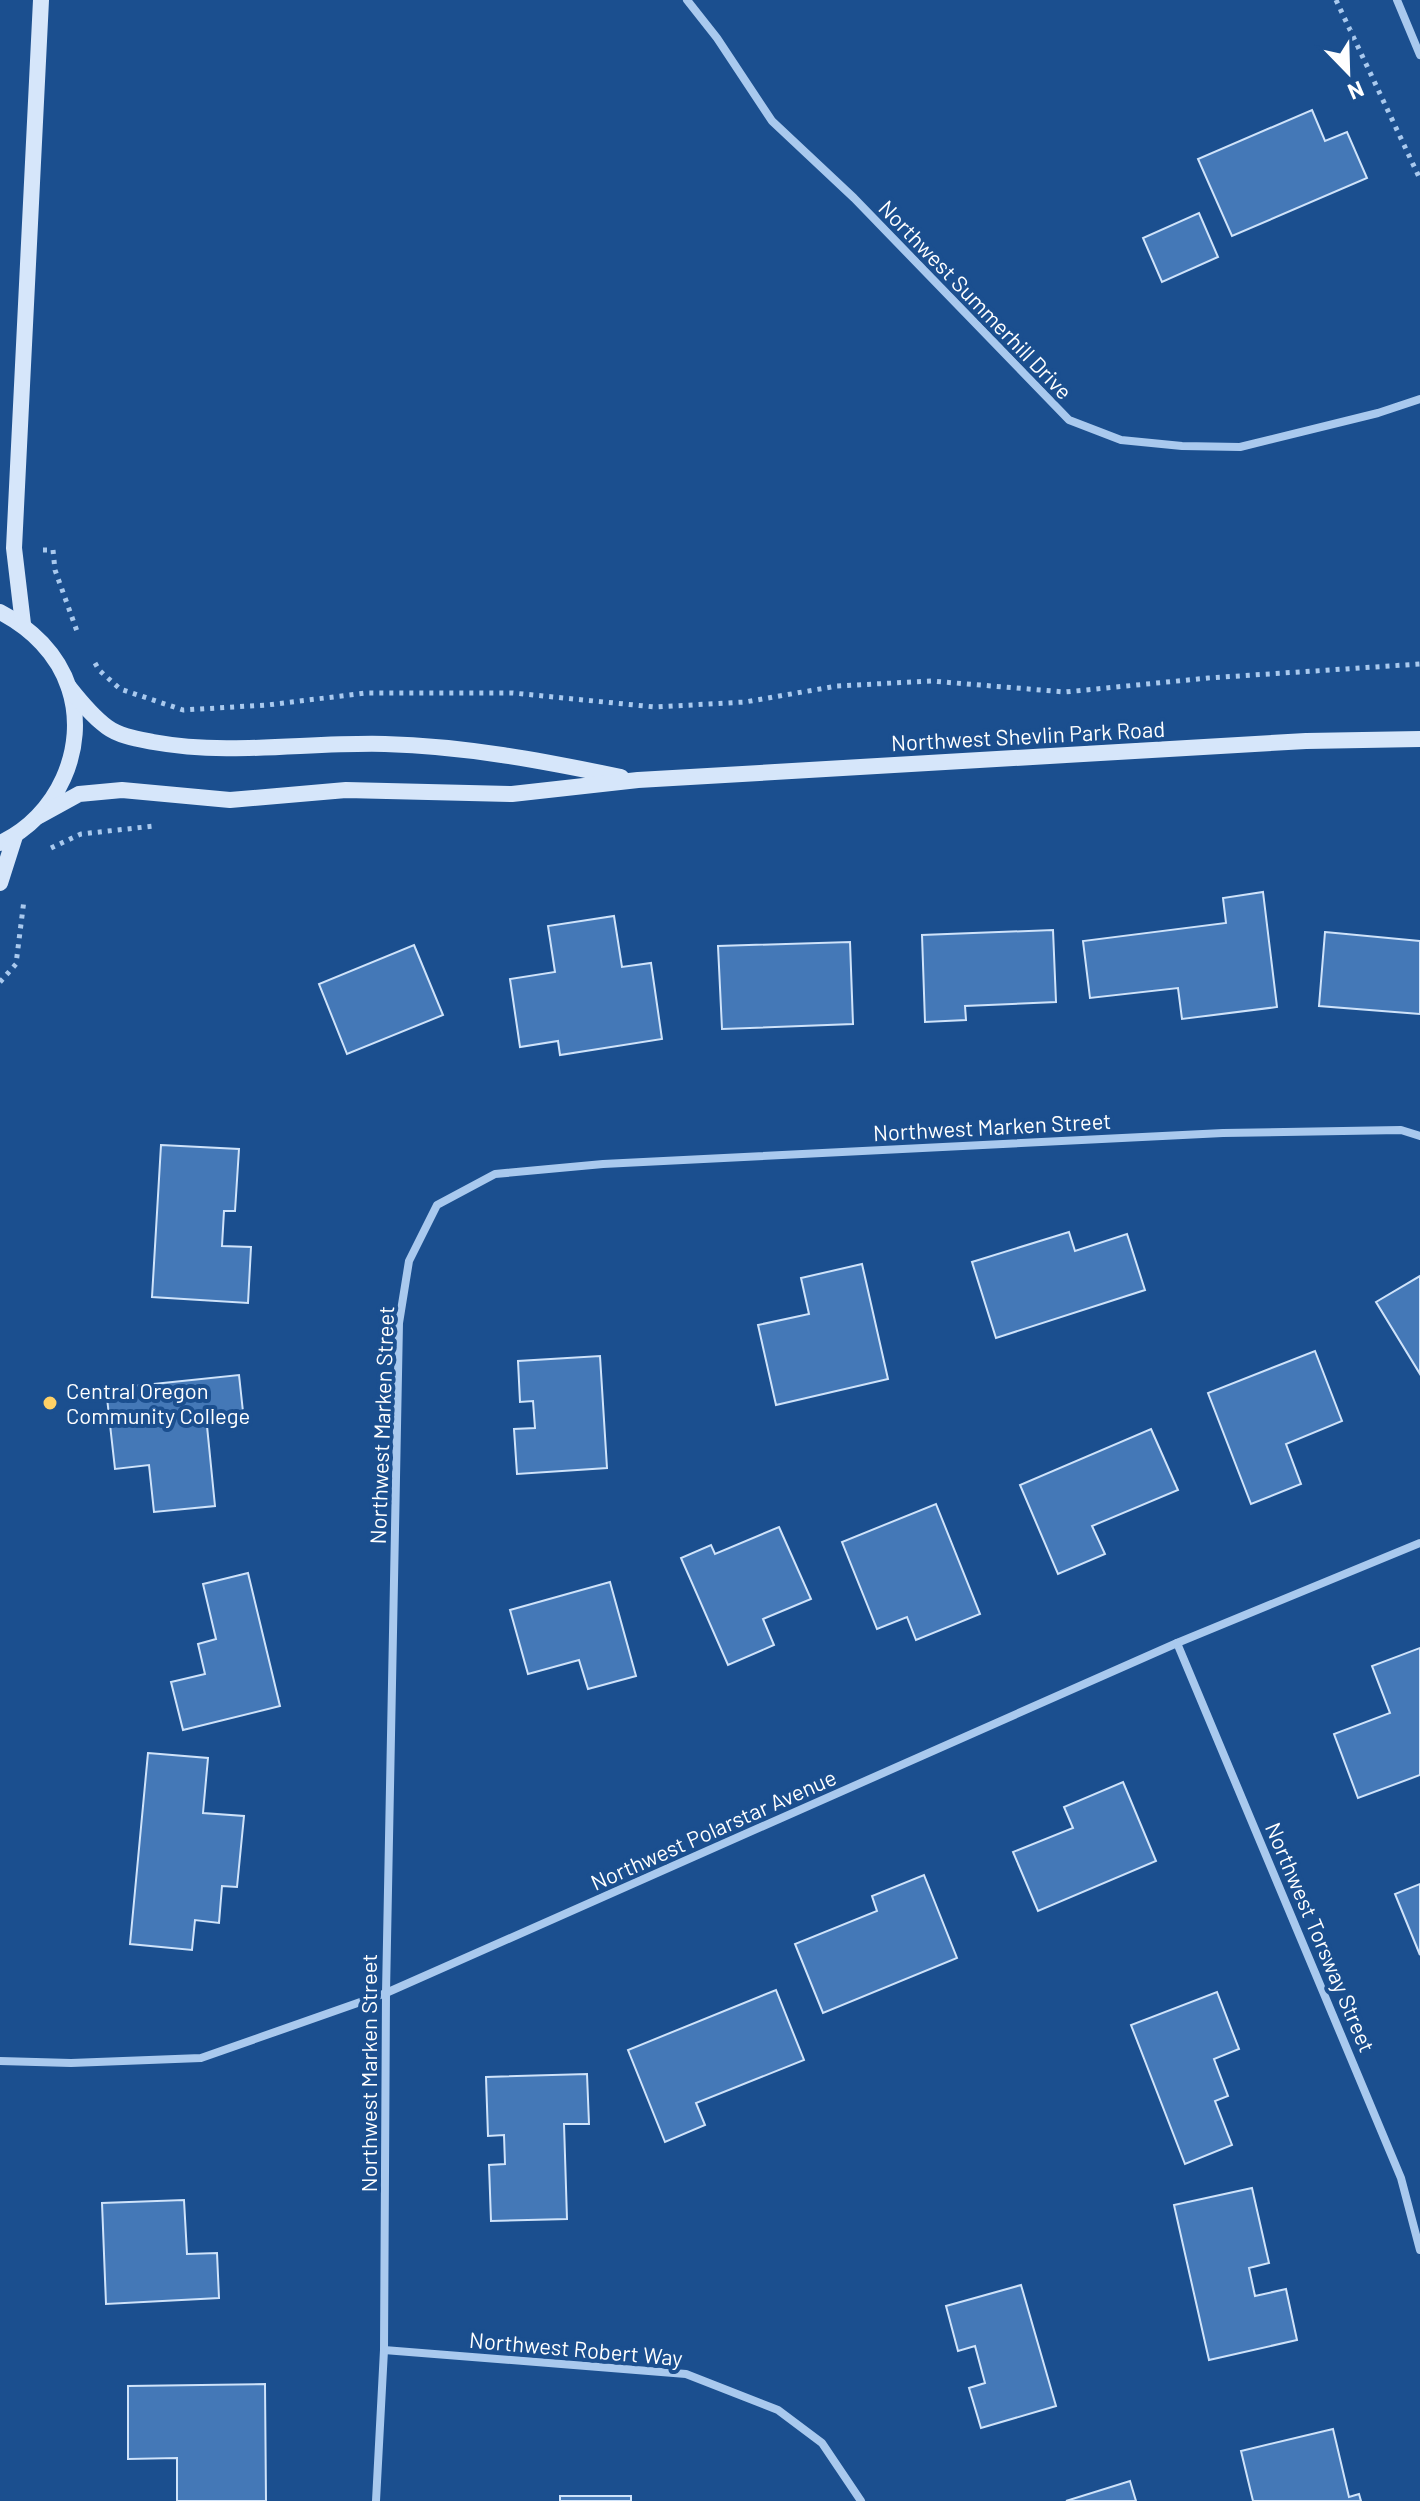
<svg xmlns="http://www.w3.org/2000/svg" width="1420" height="2501" font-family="Barlow,sans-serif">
  <rect width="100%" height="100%" fill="#1b4f8f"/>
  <g fill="#4478b7" stroke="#cfe3fa" stroke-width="2">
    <path d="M1312,110L1325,141L1347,132L1367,178L1232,236L1198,159Z"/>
    <path d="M1199,213L1218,257L1162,282L1143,238Z"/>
    <path d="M1263,892L1277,1007L1182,1019L1178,988L1090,998L1083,941L1226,923L1223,898Z"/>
    <path d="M614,916L622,967L651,963L662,1039L560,1055L558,1041L520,1047L510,979L555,972L548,926Z"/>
    <path d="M1053,930L1056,1002L965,1006L966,1020L925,1022L922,935Z"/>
    <path d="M1325,932L1420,941V1014L1319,1006Z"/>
    <path d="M850,942L853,1024L722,1029L718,946Z"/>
    <path d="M414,945L443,1015L347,1054L319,984Z"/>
    <path d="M161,1145L239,1149L235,1211H224L222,1246L251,1247L248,1303L152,1297Z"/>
    <path d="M1069,1232L1075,1251L1127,1234L1145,1290L996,1338L972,1262Z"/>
    <path d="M862,1264L888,1379L776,1405L758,1325L809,1314L801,1278Z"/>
    <path d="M1420,1276V1374L1376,1302Z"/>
    <path d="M1315,1351L1342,1421L1286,1444L1301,1484L1251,1504L1208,1393Z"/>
    <path d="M600,1356L607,1468L517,1474L514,1429L535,1428L533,1401L520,1402L518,1361Z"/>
    <path d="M239,1375L244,1421L207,1426L215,1506L154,1512L149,1465L115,1469L106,1389Z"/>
    <path d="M1151,1429L1178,1490L1092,1526L1105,1554L1058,1574L1020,1485Z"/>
    <path d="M936,1504L980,1614L916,1640L907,1617L877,1629L842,1542Z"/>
    <path d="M779,1527L811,1599L763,1619L774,1645L728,1665L681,1558L711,1545L715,1554Z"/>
    <path d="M248,1573L280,1706L183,1730L171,1682L205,1674L198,1644L216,1639L203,1584Z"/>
    <path d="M610,1582L636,1676L588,1689L579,1660L528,1674L510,1610Z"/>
    <path d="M1420,1648V1775L1358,1798L1334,1734L1390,1713L1372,1666Z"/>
    <path d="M148,1753L208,1758L203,1813L244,1816L237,1887L222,1886L219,1923L195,1920L192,1950L130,1944Z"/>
    <path d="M1123,1782L1156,1861L1038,1911L1013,1852L1073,1828L1064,1807Z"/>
    <path d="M924,1875L957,1958L823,2013L795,1944L877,1911L872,1896Z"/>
    <path d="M1420,1884V1955L1395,1894Z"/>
    <path d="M776,1990L804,2060L696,2103L705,2125L665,2142L628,2050Z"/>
    <path d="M1217,1992L1239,2049L1214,2059L1228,2096L1215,2101L1232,2145L1185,2164L1131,2025Z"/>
    <path d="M587,2074L589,2124H564L567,2219L491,2221L489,2165L505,2164L504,2135L488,2136L486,2077Z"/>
    <path d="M1252,2188L1269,2263L1249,2268L1255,2296L1286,2289L1297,2340L1209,2360L1174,2205Z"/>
    <path d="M184,2200L187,2254L217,2253L219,2298L106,2304L102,2203Z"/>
    <path d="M1021,2285L1056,2406L981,2428L969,2388L985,2383L975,2346L958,2351L946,2306Z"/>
    <path d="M265,2384L266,2501H177V2458L128,2459V2386Z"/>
    <path d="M1333,2429L1349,2497L1359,2494L1361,2501H1253L1241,2451Z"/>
    <path d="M1130,2481L1136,2501H1066Z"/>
    <rect x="560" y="2496" width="71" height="5"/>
  </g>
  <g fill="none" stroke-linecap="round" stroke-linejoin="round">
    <g stroke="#a9c9ee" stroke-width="5" stroke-dasharray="4 6" stroke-linecap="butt">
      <path d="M1336,0L1420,179"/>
      <path d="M43,550H53L55,570L78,634"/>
      <path d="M95,663L99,670L120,689L183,710L267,705L366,693H513L655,707L745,702L837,686L931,681L1065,692L1208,678L1420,664"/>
      <path d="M51,848L81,834L154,826"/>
      <path d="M0,982L16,964L24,900"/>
    </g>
    <g stroke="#a9c9ee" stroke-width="8">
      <path d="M687,0L717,38L772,121L854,198L1069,420L1121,440L1182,446L1240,447L1378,413L1420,399"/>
      <path d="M1397,0L1420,55"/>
      <path d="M1177,1643L1401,2178L1420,2250"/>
      <path d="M0,2061L71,2063L201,2058L386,1993L1177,1643L1420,1543"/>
      <path d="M384,2350L686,2374L778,2410L822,2443L861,2501"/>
      <path d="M376,2501L384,2350L386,1993L399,1323L409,1261L437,1205L495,1174L603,1164L1223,1133L1401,1130L1420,1136"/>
    </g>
    <g stroke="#d6e6fa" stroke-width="16">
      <path d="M0,612C31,628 58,654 69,688C89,748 57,817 0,843"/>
      <path d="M23,624L14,548L41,0"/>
      <path d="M69,687C80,701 92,716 107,727C119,736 138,739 153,742C230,756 307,742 385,744C465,746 543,761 621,777"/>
      <path d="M39,816L79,794L122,790L230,800L346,790L512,794L638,780L1306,741L1420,739"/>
      <path d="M0,883L15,836"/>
    </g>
  </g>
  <circle fill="#ffd166" stroke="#1b4f8f" stroke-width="3" cx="50" cy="1403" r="8"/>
  <g text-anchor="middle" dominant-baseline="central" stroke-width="8" stroke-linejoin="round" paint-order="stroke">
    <g font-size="22" fill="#fff" stroke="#1b4f8f">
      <text transform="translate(976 299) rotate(46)">Northwest Summerhill Drive</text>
      <text transform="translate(1028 735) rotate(-3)">Northwest Shevlin Park Road</text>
      <text transform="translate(992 1126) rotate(-3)">Northwest Marken Street</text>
      <text transform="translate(381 1425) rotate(-88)">Northwest Marken Street</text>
      <text transform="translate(713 1829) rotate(-24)">Northwest Polarstar Avenue</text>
      <text transform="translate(1321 1937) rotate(67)">Northwest Torsway Street</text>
      <text transform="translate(368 2073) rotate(-90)">Northwest Marken Street</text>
      <text transform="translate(576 2348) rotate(5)">Northwest Robert Way</text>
    </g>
    <g font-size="22" fill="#fff" stroke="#1b4f8f" text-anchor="start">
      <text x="66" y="1390">Central Oregon<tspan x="66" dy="25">Community College</tspan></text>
    </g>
  </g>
  <g transform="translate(1348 72) rotate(157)" stroke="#1b4f8f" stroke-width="6" paint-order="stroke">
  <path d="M0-6L14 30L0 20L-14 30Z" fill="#ffffff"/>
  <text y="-12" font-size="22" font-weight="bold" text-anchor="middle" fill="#ffffff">N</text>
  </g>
</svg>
